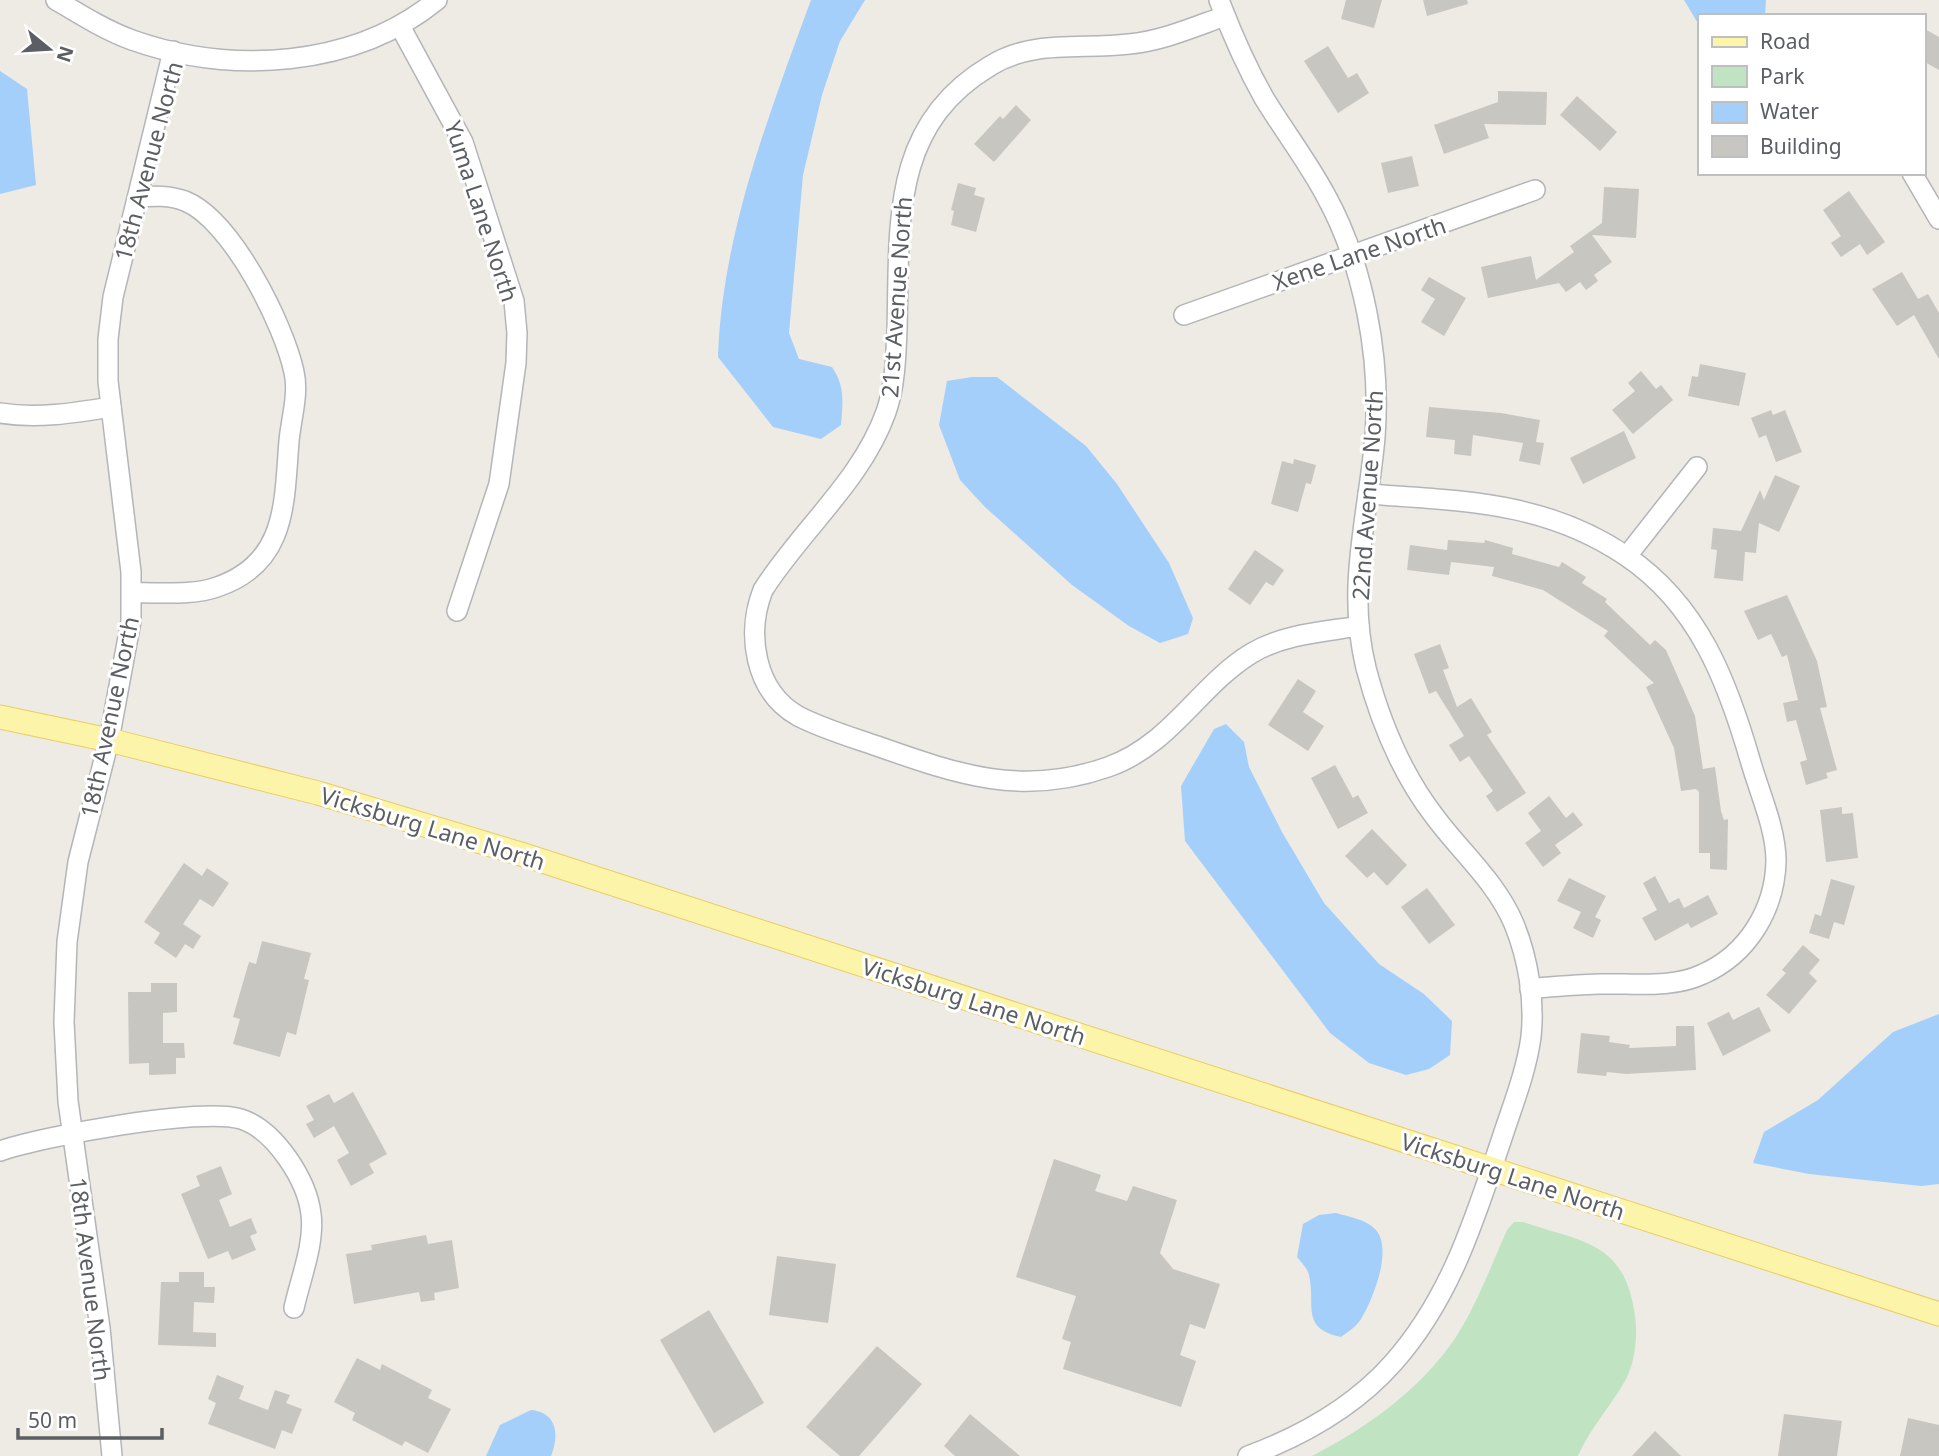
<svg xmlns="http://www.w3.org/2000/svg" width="1939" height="1456" font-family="'Noto Sans',sans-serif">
  <rect width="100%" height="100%" fill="#edebe3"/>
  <path fill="#c0e4c2" d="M1514,1222H1523C1585,1243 1625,1242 1635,1316C1638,1335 1635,1362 1626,1379C1612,1405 1590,1428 1578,1456H1312C1368,1427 1420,1390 1456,1337C1477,1304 1491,1266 1507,1230Z"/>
  <g fill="#a4cffb">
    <path d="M811,0H865L840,41L822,95L803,175L789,333L799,359L832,367C845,386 843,402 841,425L821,439L773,427L718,357C722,234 769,115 811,0Z"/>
    <path d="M1684,0H1766L1765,16H1699V25Z"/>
    <path d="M0,71L27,89L36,185L0,194Z"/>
    <path d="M972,377H997L1086,446L1117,484L1169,563L1193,618L1188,634L1160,643L1129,626L1072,585L985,507L960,480L939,425L947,381Z"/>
    <path d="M1226,724L1244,742L1249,767L1282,832L1324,903L1379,964L1424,994L1452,1021L1450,1055L1429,1069L1406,1075L1369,1063L1330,1033L1185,841L1181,786L1214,729Z"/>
    <path d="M1939,1014V1184L1921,1186L1809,1174L1753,1163L1764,1132L1818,1100L1893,1032Z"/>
    <path d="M1336,1213C1349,1217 1366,1219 1376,1230C1393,1250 1373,1299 1361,1319C1357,1326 1348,1332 1341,1337C1300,1328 1316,1306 1309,1275C1308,1269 1301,1262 1297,1257L1303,1224L1319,1215Z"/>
    <path d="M531,1410C556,1412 560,1434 551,1456H486L500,1425Z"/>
  </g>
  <g fill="#c8c6c0">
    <path d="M1346,0H1382L1374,28L1341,19Z"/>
    <path d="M1423,0H1467L1468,4L1427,16Z"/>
    <path d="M1923,28L1939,37V70L1923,61Z"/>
    <path d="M1328,46L1348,78L1357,73L1369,93L1338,113L1304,61Z"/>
    <path d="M1498,91L1547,92L1546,125L1484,124L1489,138L1444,154L1434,125L1498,102Z"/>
    <path d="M1577,96L1617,132L1600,151L1560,115Z"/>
    <path d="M1016,105L1031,120L994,162L974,144L1000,116L1003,119Z"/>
    <path d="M1412,156L1419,186L1388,193L1381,163Z"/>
    <path d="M958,183L976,188L974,195L985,198L976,232L951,225L954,211L951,210Z"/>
    <path d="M1604,187L1639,189L1636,238L1592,235L1612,262L1594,275L1598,281L1586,290L1580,282L1566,292L1559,283L1488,298L1481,267L1531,256L1536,280L1574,252L1570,246L1602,223Z"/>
    <path d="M1849,191L1885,242L1867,255L1860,244L1841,257L1831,243L1841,236L1823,210Z"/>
    <path d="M1902,272L1918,299L1928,294L1939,313V359L1914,315L1897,326L1872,289Z"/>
    <path d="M1429,277L1466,298L1444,336L1421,322L1435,299L1421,290Z"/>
    <path d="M1700,364L1746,373L1739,406L1688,396L1692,376L1698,377Z"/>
    <path d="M1641,371L1656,389L1661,385L1673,400L1633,434L1612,410L1635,391L1628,383Z"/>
    <path d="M1429,407L1501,413L1540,420L1536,442L1544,443L1540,465L1519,461L1523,443L1473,435L1471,456L1454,454L1455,440L1426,437Z"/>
    <path d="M1771,410L1773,415L1785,410L1802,452L1776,462L1766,435L1759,438L1751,418Z"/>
    <path d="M1624,431L1636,458L1583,484L1570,458Z"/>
    <path d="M1294,459L1316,465L1311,484L1306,483L1298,512L1271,504L1282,461L1293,464Z"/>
    <path d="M1775,475L1800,486L1779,532L1759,523L1756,553L1745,552L1743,581L1714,578L1717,550L1711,549L1713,528L1741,531L1760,490L1764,500Z"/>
    <path d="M1448,540L1484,543L1485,540L1513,548L1512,554L1559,567L1562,562L1586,577L1582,583L1607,599L1605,602L1650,645L1655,640L1666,650L1695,716L1703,769L1715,767L1721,811L1724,820L1728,819L1727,870L1710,869V853H1699V792L1696,789L1681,791L1674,748L1646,687L1654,683L1604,636L1608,631L1543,590L1492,576L1494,567L1451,562L1449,575L1407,570L1410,545L1447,550Z"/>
    <path d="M1255,550L1284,570L1273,586L1266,582L1250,605L1228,589Z"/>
    <path d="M1787,595L1817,661L1827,707L1820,708L1837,770L1826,773L1828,778L1806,785L1800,762L1807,760L1796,720L1787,722L1783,703L1798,700L1787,655L1782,657L1771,634L1758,640L1744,611Z"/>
    <path d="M1440,644L1449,668L1443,670L1457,707L1471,698L1492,732L1487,735L1526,793L1497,812L1486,796L1493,791L1469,756L1460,762L1449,745L1464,736L1436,691L1429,694L1414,654Z"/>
    <path d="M1298,679L1316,691L1303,712L1324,726L1308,751L1268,725Z"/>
    <path d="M1335,765L1353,798L1358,795L1368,813L1338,829L1311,778Z"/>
    <path d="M1549,796L1566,818L1573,812L1583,825L1555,845L1561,853L1543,867L1525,843L1541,831L1528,813Z"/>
    <path d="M1842,807V814L1853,813L1858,858L1826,862L1820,810Z"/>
    <path d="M1372,829L1407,865L1387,886L1374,872L1367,878L1345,856Z"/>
    <path d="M184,863L202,876L207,868L229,883L213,907L200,899L183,924L201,936L193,949L185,944L176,958L154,943L160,933L144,922Z"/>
    <path d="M1655,876L1669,903L1679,898L1684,908L1708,895L1718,914L1691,928L1688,923L1655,941L1642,918L1657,910L1643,883Z"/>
    <path d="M1569,878L1606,896L1595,917L1601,920L1593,938L1573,928L1581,912L1557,901Z"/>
    <path d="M1831,879L1855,886L1844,925L1834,922L1829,939L1809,933L1815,914L1821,916Z"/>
    <path d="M1427,888L1455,925L1429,944L1401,907Z"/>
    <path d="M262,941L311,953L304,979L309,980L296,1035L287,1032L280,1057L233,1044L240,1019L233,1017L237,1003L249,962L256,964Z"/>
    <path d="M1803,945L1820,960L1809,973L1817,981L1789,1014L1766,995L1786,973L1782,970Z"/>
    <path d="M151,983H177V1012L163,1013V1043H184L185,1058H176V1074L149,1075V1063L129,1064L128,992H151Z"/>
    <path d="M1759,1007L1771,1031L1723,1056L1707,1023L1729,1012L1733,1020Z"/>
    <path d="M1676,1026H1694L1696,1070L1626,1074L1607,1072L1606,1076L1577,1073L1581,1033L1610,1036L1609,1042L1630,1045L1629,1048L1676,1046Z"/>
    <path d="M353,1092L387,1154L369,1164L374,1173L351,1186L337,1160L349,1153L334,1126L314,1138L306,1124L314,1120L306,1106L329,1094L334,1103Z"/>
    <path d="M1054,1159L1101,1175L1095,1191L1127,1201L1133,1186L1177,1200L1160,1253L1173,1269L1220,1284L1205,1329L1190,1324L1180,1355L1196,1361L1181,1407L1063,1369L1071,1342L1062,1339L1076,1296L1016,1277Z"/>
    <path d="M221,1166L232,1194L219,1200L230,1227L251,1218L257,1233L250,1236L256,1250L232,1260L228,1251L208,1259L181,1194L200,1186L196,1176Z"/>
    <path d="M426,1235L428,1244L452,1240L459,1288L434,1293L435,1300L421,1302L419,1292L354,1304L346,1254L372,1250L371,1245Z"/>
    <path d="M777,1256L836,1264L828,1323L769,1315Z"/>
    <path d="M179,1272H204V1287H215L214,1303L194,1302L193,1332L216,1333V1347L158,1345L161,1282H179Z"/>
    <path d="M709,1310L764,1403L714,1433L660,1340Z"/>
    <path d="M877,1346L922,1384L859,1456H840L806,1427Z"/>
    <path d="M357,1358L380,1370L382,1364L432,1390L428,1398L451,1409L428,1453L405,1441L402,1446L352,1420L355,1413L334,1402Z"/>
    <path d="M217,1375L244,1386L239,1399L268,1410L275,1390L290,1395L286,1403L302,1409L292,1434L282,1430L275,1449L208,1424L216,1403L208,1399Z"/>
    <path d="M970,1414L1020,1456H955L944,1446Z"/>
    <path d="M1784,1414L1842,1421L1837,1456H1778Z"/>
    <path d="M1908,1418L1939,1425V1456H1900Z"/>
    <path d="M1655,1431L1681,1456H1632Z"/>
  </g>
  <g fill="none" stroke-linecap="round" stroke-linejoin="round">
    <g stroke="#b3b5b9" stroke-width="22">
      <g id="minor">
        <path d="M56,0C81,15 105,30 132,40C231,75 354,68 437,0"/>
        <path d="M1219,0C1232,34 1246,66 1264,98C1284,131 1308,162 1326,196C1346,232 1359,273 1367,313C1375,353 1378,397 1375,437C1368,518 1346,586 1366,668C1380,721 1401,773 1435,817C1461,852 1497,883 1514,924C1528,958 1535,1000 1531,1037C1526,1073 1512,1107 1501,1141C1474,1221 1450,1299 1393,1363C1354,1407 1302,1436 1248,1456"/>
        <path d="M1225,16C1194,27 1162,41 1129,44C1082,50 1033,39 990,66C889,126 900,226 897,329C896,356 895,387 886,412C862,480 801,530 763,590C746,633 754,691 798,716C823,729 851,737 877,746C959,775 1023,797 1108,767C1171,745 1199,685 1252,653C1284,634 1323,632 1359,626"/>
        <path d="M400,26L463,142L514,301L517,333L516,363L499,484L457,611"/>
        <path d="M1912,173L1939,219"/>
        <path d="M1184,315L1535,190"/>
        <path d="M0,413C37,419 74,413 111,407"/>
        <path d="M1368,494C1461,501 1545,501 1626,556C1699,605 1728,683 1751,763C1760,794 1776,829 1776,861C1775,909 1748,954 1703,974C1672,989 1632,983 1599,984C1576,985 1553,986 1530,989"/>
        <path d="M1627,556L1697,467"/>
        <path d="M132,593C159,592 192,596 217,587C288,563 284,501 289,441C291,419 299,394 294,372C284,325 232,220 185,201C169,195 154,196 138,197"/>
        <path d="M0,1151C43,1136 201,1107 241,1119C275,1130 307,1180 311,1214C315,1243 300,1280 294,1308"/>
        <path d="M112,1456L100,1328L68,1101L64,1022L67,942L78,862L109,740L131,621V572L108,381V339L113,297L173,51"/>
      </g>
    </g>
    <g stroke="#ebcd5d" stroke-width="25">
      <path id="major" d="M0,717L109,740L318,793L524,855L1939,1314"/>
    </g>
    <use href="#minor" stroke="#fff" stroke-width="19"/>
    <use href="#major" stroke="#fcf4a9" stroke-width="23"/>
  </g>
  <g text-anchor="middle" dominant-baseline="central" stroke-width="6" stroke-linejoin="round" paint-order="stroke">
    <g font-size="23" fill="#5b5e63" stroke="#fff">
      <text transform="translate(148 161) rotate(-75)">18th Avenue North</text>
      <text transform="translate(482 211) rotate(72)">Yuma Lane North</text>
      <text transform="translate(1359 253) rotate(-19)">Xene Lane North</text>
      <text transform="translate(896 297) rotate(-86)">21st Avenue North</text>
      <text transform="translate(1367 495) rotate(-86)">22nd Avenue North</text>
      <text transform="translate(109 717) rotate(-78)">18th Avenue North</text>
      <text transform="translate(433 828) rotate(17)">Vicksburg Lane North</text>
      <text transform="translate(974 1001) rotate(18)">Vicksburg Lane North</text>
      <text transform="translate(1513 1176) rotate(18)">Vicksburg Lane North</text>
      <text transform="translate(91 1279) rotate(83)">18th Avenue North</text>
    </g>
  </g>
  <rect x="1698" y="14" width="228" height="161" fill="#ffffff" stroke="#bdbfc1" stroke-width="2"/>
  <rect x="1712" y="37" width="35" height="10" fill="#fcf4a9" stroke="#bdbfc1" stroke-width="2"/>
  <text x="1760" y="49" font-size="21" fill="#5b5e63">Road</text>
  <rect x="1712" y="66" width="35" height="21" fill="#c0e4c2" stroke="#bdbfc1" stroke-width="2"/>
  <text x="1760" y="84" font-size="21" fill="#5b5e63">Park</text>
  <rect x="1712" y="102" width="35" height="21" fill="#a4cffb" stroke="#bdbfc1" stroke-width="2"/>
  <text x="1760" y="119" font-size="21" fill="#5b5e63">Water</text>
  <rect x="1712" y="136" width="35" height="21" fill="#c8c6c0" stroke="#bdbfc1" stroke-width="2"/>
  <text x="1760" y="154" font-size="21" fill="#5b5e63">Building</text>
  <g transform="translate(49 49) rotate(108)" stroke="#ffffff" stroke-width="5" paint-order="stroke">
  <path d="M0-5L12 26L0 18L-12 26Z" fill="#5b5e63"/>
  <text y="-10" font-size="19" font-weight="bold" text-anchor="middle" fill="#5b5e63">N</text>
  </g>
  <path d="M18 1428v10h144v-10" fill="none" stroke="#5b5e63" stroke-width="3.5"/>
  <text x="28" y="1428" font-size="21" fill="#5b5e63" stroke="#ffffff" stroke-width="5" paint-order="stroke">50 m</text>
</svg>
